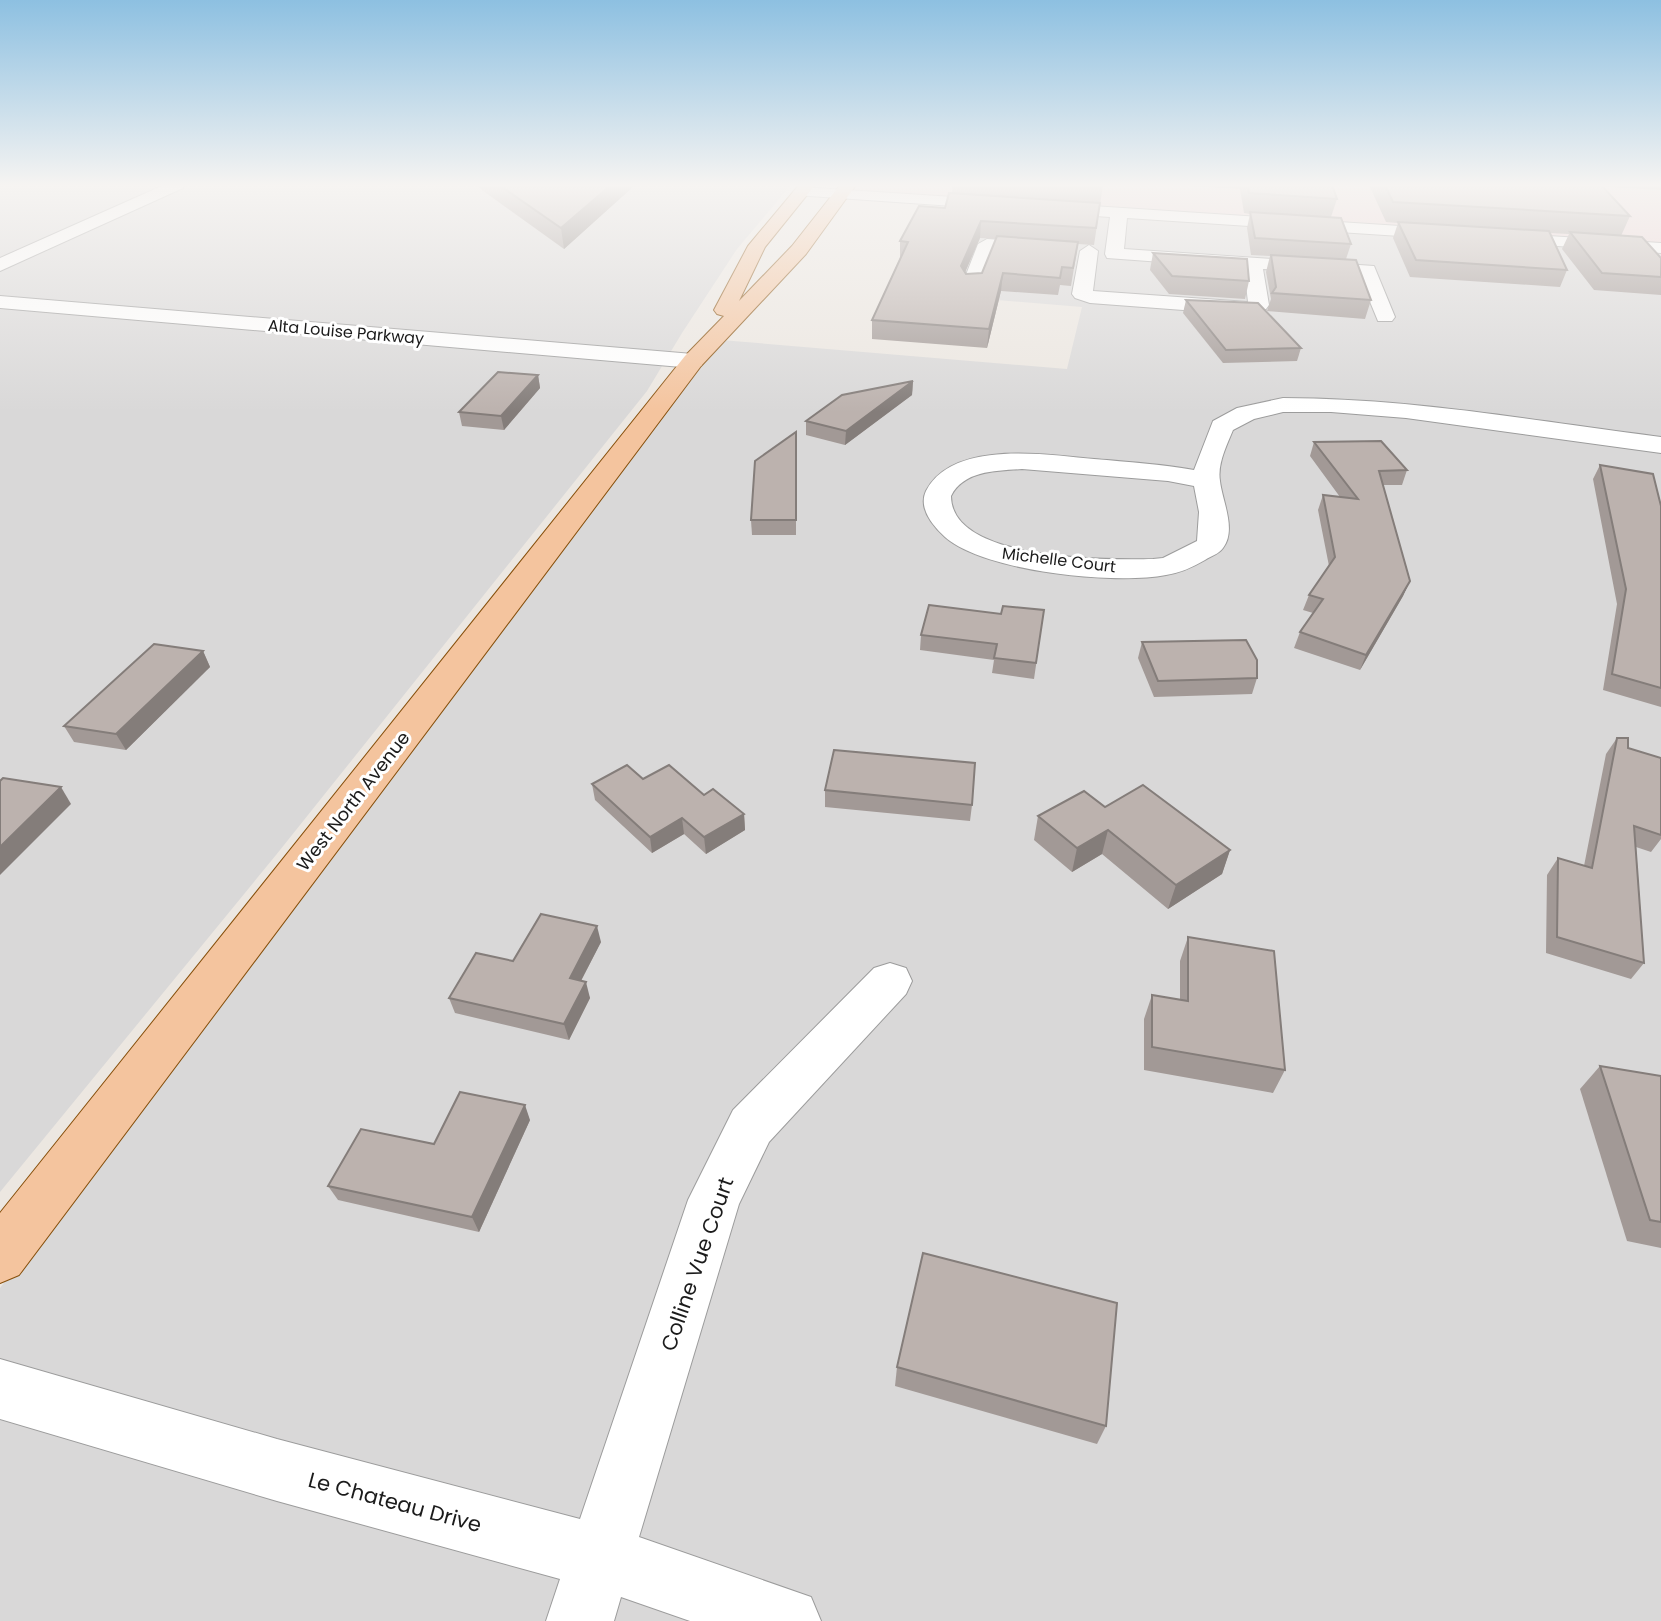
<svg xmlns="http://www.w3.org/2000/svg" width="1661" height="1621" font-family="Poppins,sans-serif">
  <rect width="100%" height="100%" fill="#ece7e1"/>
  <g fill="#d9d8d8">
    <path d="M0,185H791L737,249L682,333L647,391L276,855L0,1192Z"/>
    <path d="M983,206L1661,253V1621H0V1288L721,340L1067,369L1082,307L947,296Z"/>
  </g>
  <path fill="#ecd1d3" d="M848,185H1661V248L841,195Z"/>
  <g fill="none" stroke-linecap="round" stroke-linejoin="round">
    <g stroke="#9c9c9c" stroke-width="2">
      <g id="minor">
        <path d="M164,185H185L183,188L0,271V258Z"/>
        <path d="M801,187L1446,229L1455,234L1446,239L1127,218L1124,249L1374,266L1395,317L1392,321H1378L1359,275L1263,269L1269,305L1266,309L1250,315L1090,303L1075,298L1072,294L1080,251L1089,245L1098,251L1093,291L1248,302L1244,268L1107,258L1105,254L1110,217L795,195L793,192Z"/>
        <path d="M1502,233L1661,243V253L1496,242L1493,238Z"/>
        <path d="M987,239L1046,243L1055,248L1046,253L994,250L979,289H965L962,285L978,244Z"/>
        <path d="M0,296L693,354L701,356L704,361L701,366L693,368L0,308Z"/>
        <path d="M1283,398C1410,398 1536,421 1661,437V453L1406,418L1331,412H1283L1254,419L1233,430C1227,445 1217,464 1220,481C1222,500 1237,530 1223,548C1219,554 1211,556 1205,560C1193,567 1180,573 1166,575C1115,585 985,572 945,537C933,526 918,508 926,491C953,439 1047,455 1094,459C1128,462 1161,464 1194,470L1213,421L1237,408ZM1022,469L1168,481L1194,486L1199,512L1197,541L1163,558L1153,559C1107,560 951,561 951,496C964,470 997,471 1022,469Z"/>
        <path d="M890,963L906,968L912,981L906,994L769,1142L739,1204L639,1537L811,1597L821,1621H690L621,1597L614,1621H546L560,1579L277,1501L0,1419V1359L277,1439L580,1519L688,1200L733,1110L874,968Z"/>
      </g>
    </g>
    <g stroke="#864f0b" stroke-width="2">
      <path id="major" d="M799,185H815L765,247L739,301L792,246L840,185H856L806,254L701,366L19,1275L0,1283V1213L685,356L724,316L717,314L714,310L748,246Z"/>
    </g>
    <use href="#minor" fill="#fff" fill-rule="evenodd"/>
    <use href="#major" fill="#f4c49e" fill-rule="evenodd"/>
  </g>
  <g fill="#a29996" fill-rule="evenodd">
    <path d="M475,185H635L564,249Z"/>
    <path d="M952,185H1103L1094,245L1078,244L1071,286L1060,285L1058,295L1001,291L987,348L872,339V320L900,258V241L945,208L952,193ZM980,238L996,239L982,273L966,274L965,272Z"/>
    <path d="M1173,185H1332L1337,199L1331,217L1351,244L1346,259L1371,300L1365,319L1267,311L1271,299L1266,272L1270,256L1251,255L1247,228L1250,214L1244,213L1240,189Z"/>
    <path d="M1369,185H1601L1630,216L1621,236L1661,258V295L1594,290L1562,249L1569,234L1550,233L1567,270L1560,287L1410,277L1393,238L1398,223L1386,222Z"/>
    <path d="M1605,185H1661V190L1607,187Z"/>
    <path d="M1153,253L1249,281L1245,299L1169,294L1150,270Z"/>
    <path d="M1186,300L1301,348L1297,361L1223,363L1183,313Z"/>
    <path d="M538,375L540,388L504,430L462,426L459,412Z"/>
    <path d="M913,381L912,395L845,445L806,435V421Z"/>
    <path d="M796,432V535H752L751,520Z"/>
    <path d="M1314,442L1407,470L1402,485H1383L1410,581L1403,596L1360,670L1294,648L1300,632L1313,613L1303,610L1309,595L1329,566L1318,510L1323,495L1340,497L1310,456Z"/>
    <path d="M1600,465L1661,506V707L1603,690L1617,604L1593,479Z"/>
    <path d="M1044,610L1034,679L992,673L994,660L920,650L921,635L1001,614Z"/>
    <path d="M1142,642L1257,678L1252,694L1154,697L1138,658Z"/>
    <path d="M203,651L210,667L126,750L74,742L64,726Z"/>
    <path d="M1617,738L1628,748L1661,758V839L1651,852L1636,847L1644,963L1631,979L1546,953L1547,875L1558,858L1584,866L1606,754Z"/>
    <path d="M643,779L704,795L744,814L745,830L706,854L684,834L652,853L595,800L592,784Z"/>
    <path d="M825,790L972,805L970,821L825,807Z"/>
    <path d="M1105,807L1230,850L1222,874L1168,909L1102,854L1072,872L1034,840L1038,816Z"/>
    <path d="M1188,937L1285,1070L1273,1093L1144,1070V1019L1152,995L1180,1000V961Z"/>
    <path d="M601,942L581,981L590,998L569,1040L455,1013L449,998L513,961Z"/>
    <path d="M1600,1066L1661,1076V1248L1627,1241L1580,1089Z"/>
    <path d="M530,1120L479,1232L338,1200L328,1186L434,1144Z"/>
    <path d="M897,1367L1106,1426L1097,1444L895,1386Z"/>
  </g>
  <g fill="#847d7a">
    <path d="M611,185H635L564,249L561,228Z"/>
    <path d="M981,221L980,238L960,284L961,266Z"/>
    <path d="M1003,273L1001,291L987,348L989,329Z"/>
    <path d="M538,375L540,388L504,430L501,416Z"/>
    <path d="M913,381L912,395L845,445L846,431Z"/>
    <path d="M1410,581L1403,596L1360,670L1366,655Z"/>
    <path d="M203,651L210,667L126,750L116,734Z"/>
    <path d="M61,787L71,804L0,875V847Z"/>
    <path d="M744,814L745,830L706,854L704,837Z"/>
    <path d="M682,818L684,834L652,853L650,837Z"/>
    <path d="M1108,830L1102,854L1072,872L1077,848Z"/>
    <path d="M1230,850L1222,874L1168,909L1176,885Z"/>
    <path d="M597,926L601,942L574,994L570,978Z"/>
    <path d="M586,982L590,998L569,1040L564,1024Z"/>
    <path d="M525,1105L530,1120L479,1232L472,1217Z"/>
  </g>
  <g fill="#bcb2ae" stroke="#847d7a" stroke-width="2">
    <path d="M499,185H611L561,228Z"/>
    <path d="M1247,185H1332L1337,199L1249,193Z"/>
    <path d="M1385,185H1601L1630,216L1393,202Z"/>
    <path d="M949,193L1100,203L1096,228L981,221L961,266L966,274L982,273L997,236L1078,242L1073,268L1062,267L1060,278L1003,273L989,329L872,320L908,242L900,241L919,206L945,208Z"/>
    <path d="M1250,212L1341,218L1351,244L1255,238Z"/>
    <path d="M1398,222L1549,231L1567,270L1416,260Z"/>
    <path d="M1570,232L1642,237L1661,258V277L1602,273Z"/>
    <path d="M1153,253L1247,259L1249,281L1172,276Z"/>
    <path d="M1271,255L1356,260L1371,300L1272,293L1276,287Z"/>
    <path d="M1186,300L1258,303L1301,348L1226,350Z"/>
    <path d="M498,372L538,375L501,416L459,412Z"/>
    <path d="M913,381L846,431L806,421L842,395Z"/>
    <path d="M796,432V520H751L755,461Z"/>
    <path d="M1381,441L1407,470L1379,471L1410,581L1366,655L1300,632L1323,599L1309,595L1335,557L1323,495L1358,499L1314,442Z"/>
    <path d="M1600,465L1653,474L1661,506V688L1612,674L1626,589Z"/>
    <path d="M929,605L1001,614L1003,606L1044,610L1036,663L994,658L997,644L921,635Z"/>
    <path d="M1246,640L1257,660V678L1158,681L1142,642Z"/>
    <path d="M154,644L203,651L116,734L64,726Z"/>
    <path d="M1617,738H1628V748L1661,758V835L1634,826L1644,963L1557,937L1558,858L1592,868Z"/>
    <path d="M834,750L975,763L972,805L825,790Z"/>
    <path d="M627,765L643,779L669,765L704,795L713,789L744,814L704,837L682,818L650,837L592,784Z"/>
    <path d="M3,778L61,787L0,847V781Z"/>
    <path d="M1143,785L1230,850L1176,885L1108,830L1077,848L1038,816L1084,791L1105,807Z"/>
    <path d="M541,914L597,926L570,978L586,982L564,1024L449,998L476,953L513,961Z"/>
    <path d="M1188,937L1274,951L1285,1070L1152,1047V995L1188,1001Z"/>
    <path d="M1600,1066L1661,1076V1222L1650,1220Z"/>
    <path d="M460,1092L525,1105L472,1217L328,1186L361,1129L434,1144Z"/>
    <path d="M923,1253L1117,1303L1106,1426L897,1367Z"/>
  </g>
  <linearGradient id="sky" x2="0" y2="1"><stop stop-color="#8dc0e1"/><stop offset="0.45" stop-color="#f6f4f2"/><stop offset="1" stop-color="#f6f4f2" stop-opacity="0"/></linearGradient>
  <rect width="1661" height="412" fill="url(#sky)"/>
  <g text-anchor="middle" dominant-baseline="central" stroke-width="6" stroke-linejoin="round" paint-order="stroke">
    <g font-size="16" fill="#1b1b1b" stroke="#fff">
      <text transform="translate(346 332) rotate(5)">Alta Louise Parkway</text>
      <text transform="translate(1059 560) rotate(7)">Michelle Court</text>
    </g>
    <g font-size="18" fill="#1b1b1b" stroke="#fff">
      <text transform="translate(353 801) rotate(-52)">West North Avenue</text>
    </g>
    <g font-size="21" fill="#1b1b1b" stroke="#fff">
      <text transform="translate(697 1264) rotate(-71)">Colline Vue Court</text>
      <text transform="translate(395 1502) rotate(15)">Le Chateau Drive</text>
    </g>
  </g>
</svg>
